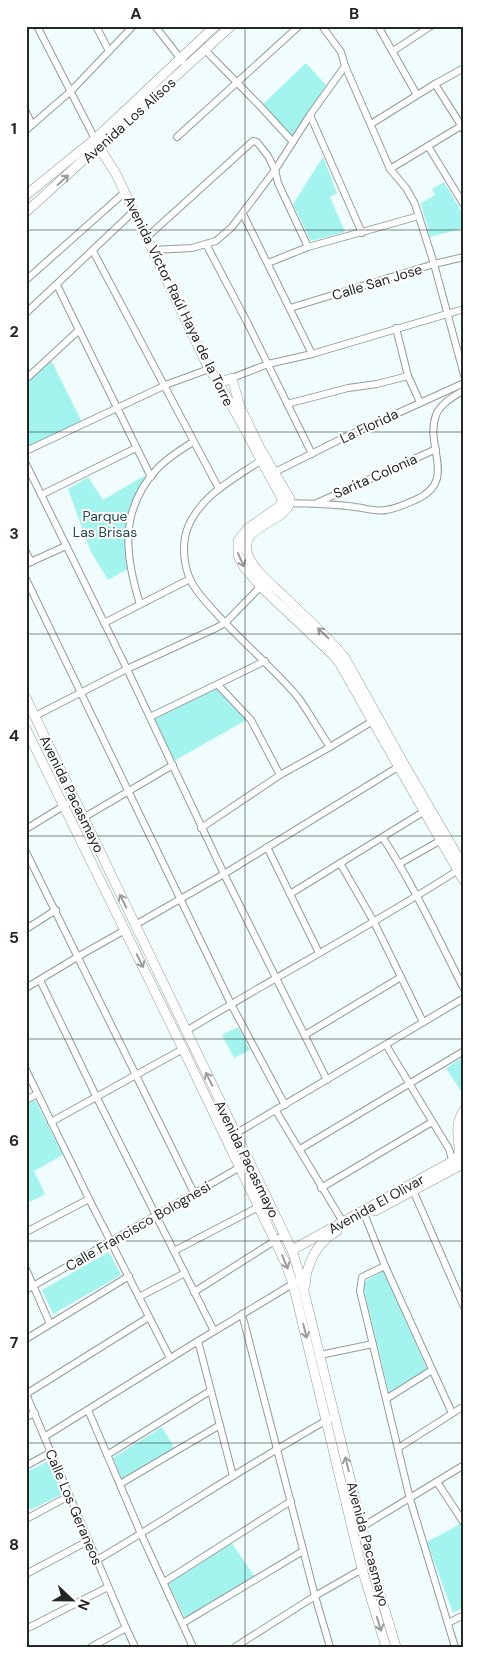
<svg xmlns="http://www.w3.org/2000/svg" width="490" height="1673" font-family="'DM Sans',sans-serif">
  <rect width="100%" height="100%" fill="#f1fdfc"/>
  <g fill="#a3f3ee">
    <path d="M306,63L326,85L293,137L263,104Z"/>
    <path d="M323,157L337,193L330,197L345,232L311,241L293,204Z"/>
    <path d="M444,182L464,216V228L430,237L421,203L435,195L432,189Z"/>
    <path d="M51,360L82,422L26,448V383Z"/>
    <path d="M144,476L146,478L127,528L125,548L128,569L108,580L91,552L68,489L88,477L103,500Z"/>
    <path d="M218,688L248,719L174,761L153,719Z"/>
    <path d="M238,1027L250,1050L234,1058L222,1035Z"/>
    <path d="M464,1057V1096L446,1068Z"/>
    <path d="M35,1100L63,1155L34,1171L45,1194L30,1202L26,1194V1105Z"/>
    <path d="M109,1252L121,1275L53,1314L42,1290Z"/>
    <path d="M384,1271L427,1369L389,1393L363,1285L367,1280Z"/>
    <path d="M162,1427L175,1449L123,1482L113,1458Z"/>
    <path d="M49,1461L63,1494L30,1510L26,1502V1472Z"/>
    <path d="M460,1524L464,1530V1607L453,1613L427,1542Z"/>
    <path d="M231,1542L255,1577L185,1618L168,1583Z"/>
  </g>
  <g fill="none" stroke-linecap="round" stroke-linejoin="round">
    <g stroke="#929c9c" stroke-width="8">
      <g id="street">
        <path d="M37,26L96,141"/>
        <path d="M96,26L109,51"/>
        <path d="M155,26L187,67"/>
        <path d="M322,26L341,52L345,66L390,169L406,188L415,204L434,264L464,375"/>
        <path d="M378,26L417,95"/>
        <path d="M205,50L259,105L293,142"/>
        <path d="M393,51L431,26"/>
        <path d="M435,84L464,130"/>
        <path d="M26,112L32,125"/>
        <path d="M310,115L362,233"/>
        <path d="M371,124L435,84L464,68"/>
        <path d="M26,130L71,91L133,26"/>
        <path d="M177,137L299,26"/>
        <path d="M428,146L464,205"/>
        <path d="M390,169L461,126"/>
        <path d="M243,214L312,354"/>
        <path d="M147,237L253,141L257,142L268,156L275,170L278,183L308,247"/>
        <path d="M206,244L247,322L312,454"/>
        <path d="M153,250L192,248L216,241L232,227L275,170L310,115L345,66"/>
        <path d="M93,251L219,489"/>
        <path d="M268,263L308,247L419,216"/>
        <path d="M26,280L125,192"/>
        <path d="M57,285L151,477"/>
        <path d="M290,308L434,264L464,257"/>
        <path d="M26,313L134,211"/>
        <path d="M396,328L408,376L420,402"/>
        <path d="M232,378L268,364L312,354L464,309"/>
        <path d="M26,379L79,330"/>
        <path d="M287,404L348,388L377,384L408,376"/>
        <path d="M26,451L168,384L209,369"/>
        <path d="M260,461C234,479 201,495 188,527C182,542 183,563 190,579C195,591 206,602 215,612C241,641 271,666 297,696C309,712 319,731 330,747"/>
        <path d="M26,464L127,669L224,874L327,1080"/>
        <path d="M275,472L341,439L464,383"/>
        <path d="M41,495L136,448"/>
        <path d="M290,503C312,504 334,504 355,507C365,508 375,512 386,510C395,509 406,504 415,500C459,481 424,447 436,415C441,403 453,397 464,390"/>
        <path d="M317,503L436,449"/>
        <path d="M26,552L31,562"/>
        <path d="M26,564L66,546"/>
        <path d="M26,579L231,1004L285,1105"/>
        <path d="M140,604C125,556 119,511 156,470C166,459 180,450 193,442"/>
        <path d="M104,623L190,579"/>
        <path d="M218,685L251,720L280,775"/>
        <path d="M35,716L127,669L216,628L225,623L263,584"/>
        <path d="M150,717L265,661"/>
        <path d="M83,818L173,765"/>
        <path d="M201,828L280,775L330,747L376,719"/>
        <path d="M26,829L75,799"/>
        <path d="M383,838C414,886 438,938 464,989"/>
        <path d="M267,847L319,953"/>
        <path d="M26,852L194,1193"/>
        <path d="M340,863L374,922L423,1022"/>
        <path d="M399,864L443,839"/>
        <path d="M290,894L428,809"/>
        <path d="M135,925L224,874L398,767"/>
        <path d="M26,929L56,910"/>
        <path d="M40,980L96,1096L214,1331"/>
        <path d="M26,988L79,956L125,930"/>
        <path d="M186,1031C277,976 371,926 460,869"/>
        <path d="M305,1035L401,977"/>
        <path d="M386,1045L449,1149L453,1163"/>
        <path d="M26,1070L89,1199L170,1358"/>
        <path d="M26,1100L37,1094"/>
        <path d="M276,1111L343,1222"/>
        <path d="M51,1122L183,1049"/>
        <path d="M235,1134L464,998"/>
        <path d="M300,1149L464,1051"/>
        <path d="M321,1188L432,1122"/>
        <path d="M412,1188L464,1307"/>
        <path d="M363,1211L385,1266L452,1413"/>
        <path d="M26,1232L89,1199"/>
        <path d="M174,1251L268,1202"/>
        <path d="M385,1266L362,1277L360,1291L410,1499L455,1647"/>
        <path d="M26,1269L50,1324"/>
        <path d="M26,1290L249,1162"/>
        <path d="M194,1292L284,1235"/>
        <path d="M139,1297L185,1273"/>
        <path d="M242,1314L315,1596L330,1647"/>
        <path d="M26,1339L129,1276"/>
        <path d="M198,1341L233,1476"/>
        <path d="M320,1355L373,1344"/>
        <path d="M26,1394L126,1628L135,1647"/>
        <path d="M26,1394L149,1317"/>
        <path d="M386,1399L432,1370"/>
        <path d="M88,1410L141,1534L193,1647"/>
        <path d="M26,1417L35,1413"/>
        <path d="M44,1437L198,1341L301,1279"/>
        <path d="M398,1448L464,1406"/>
        <path d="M107,1455L210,1391"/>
        <path d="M26,1466L51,1452"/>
        <path d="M437,1482L464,1523"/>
        <path d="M120,1484L220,1425"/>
        <path d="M26,1519L69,1496"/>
        <path d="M362,1527L464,1465"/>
        <path d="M97,1560C175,1514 250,1463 329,1419"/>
        <path d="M26,1574L88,1541"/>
        <path d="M164,1582L291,1501"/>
        <path d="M183,1623L303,1551"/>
        <path d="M448,1623L464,1615"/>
        <path d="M26,1629L108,1587"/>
        <path d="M91,1647L126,1628"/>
        <path d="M235,1647L315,1596L364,1568"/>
      </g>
    </g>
    <g stroke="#929c9c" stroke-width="10">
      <g id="secondary">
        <path d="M99,147L116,174L209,369C237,409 257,456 282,498L281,505L247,529L238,541V555L244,567L261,587L332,654L340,664L464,881"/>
        <path d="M26,195L95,139L215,26"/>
        <path d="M26,212L231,26"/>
        <path d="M219,383L232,378L240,407L260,448L290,499C291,523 237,523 248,555C254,571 271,584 283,595C304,616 326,635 345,658L404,764L464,867"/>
        <path d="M26,698L292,1250L301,1279L371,1564L396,1647"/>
        <path d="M26,729L183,1049L286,1264L293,1284L362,1569L386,1647"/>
        <path d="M375,1211L459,1166L464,1162"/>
        <path d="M292,1250L453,1161L459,1155C460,1137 453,1127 464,1110"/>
        <path d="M305,1286C306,1264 317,1242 337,1231"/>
      </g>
    </g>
    <use href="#street" stroke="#fff" stroke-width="6"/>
    <use href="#secondary" stroke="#fff" stroke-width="9"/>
  </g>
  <defs><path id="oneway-shaft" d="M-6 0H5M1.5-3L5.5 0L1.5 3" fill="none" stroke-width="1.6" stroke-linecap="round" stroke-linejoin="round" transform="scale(1.25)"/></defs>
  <g stroke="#9c9e9e">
    <use href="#oneway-shaft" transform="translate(63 180) rotate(-42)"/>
    <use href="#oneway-shaft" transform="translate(241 560) rotate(66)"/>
    <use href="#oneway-shaft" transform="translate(323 633) rotate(-136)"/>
    <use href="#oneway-shaft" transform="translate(123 901) rotate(-116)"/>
    <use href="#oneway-shaft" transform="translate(140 961) rotate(64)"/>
    <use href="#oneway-shaft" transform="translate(209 1079) rotate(-116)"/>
    <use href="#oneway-shaft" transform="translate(285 1262) rotate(67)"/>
    <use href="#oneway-shaft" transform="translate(305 1331) rotate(76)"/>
    <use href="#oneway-shaft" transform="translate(347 1464) rotate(-104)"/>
    <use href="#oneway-shaft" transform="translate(379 1624) rotate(73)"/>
  </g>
  <path fill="none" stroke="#232827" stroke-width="1" stroke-opacity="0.55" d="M245,26V1647M26,230H464M26,432H464M26,634H464M26,836H464M26,1039H464M26,1241H464M26,1443H464"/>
  <g text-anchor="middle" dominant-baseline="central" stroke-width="4" stroke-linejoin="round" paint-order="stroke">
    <g font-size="14" fill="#232827" stroke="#fff">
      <text transform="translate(129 120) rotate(-42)">Avenida Los Alisos</text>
      <text transform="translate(377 282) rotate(-17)">Calle San Jose</text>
      <text transform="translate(179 301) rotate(64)">Avenida Víctor Raúl Haya de la Torre</text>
      <text transform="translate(369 426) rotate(-25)">La Florida</text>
      <text transform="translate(375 476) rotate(-24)">Sarita Colonia</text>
      <text transform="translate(72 794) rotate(64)">Avenida Pacasmayo</text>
      <text transform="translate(247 1159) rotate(64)">Avenida Pacasmayo</text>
      <text transform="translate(376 1204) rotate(-29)">Avenida El Olivar</text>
      <text transform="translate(138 1226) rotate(-30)">Calle Francisco Bolognesi</text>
      <text transform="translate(74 1507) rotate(67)">Calle Los Geraneos</text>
      <text transform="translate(368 1544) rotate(75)">Avenida Pacasmayo</text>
    </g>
    <g font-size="14" fill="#204b49" stroke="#fff">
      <text x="105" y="516">Parque<tspan x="105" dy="16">Las Brisas</tspan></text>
    </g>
  </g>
  <rect width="490" height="1673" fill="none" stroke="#ffffff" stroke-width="55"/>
  <g transform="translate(72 1600) rotate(112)" stroke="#ffffff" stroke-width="4" paint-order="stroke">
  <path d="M0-4L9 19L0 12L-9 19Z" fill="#232827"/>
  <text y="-8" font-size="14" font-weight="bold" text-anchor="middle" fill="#232827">N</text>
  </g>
  <rect x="28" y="28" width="434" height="1618" fill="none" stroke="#232827" stroke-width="2"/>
  <g font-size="16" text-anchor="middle" font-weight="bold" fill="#232827">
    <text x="136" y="19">A</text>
    <text x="354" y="19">B</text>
    <text x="14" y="134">1</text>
    <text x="14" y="337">2</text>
    <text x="14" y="539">3</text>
    <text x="14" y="741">4</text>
    <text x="14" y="943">5</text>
    <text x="14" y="1146">6</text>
    <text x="14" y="1348">7</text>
    <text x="14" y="1550">8</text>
  </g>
</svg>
